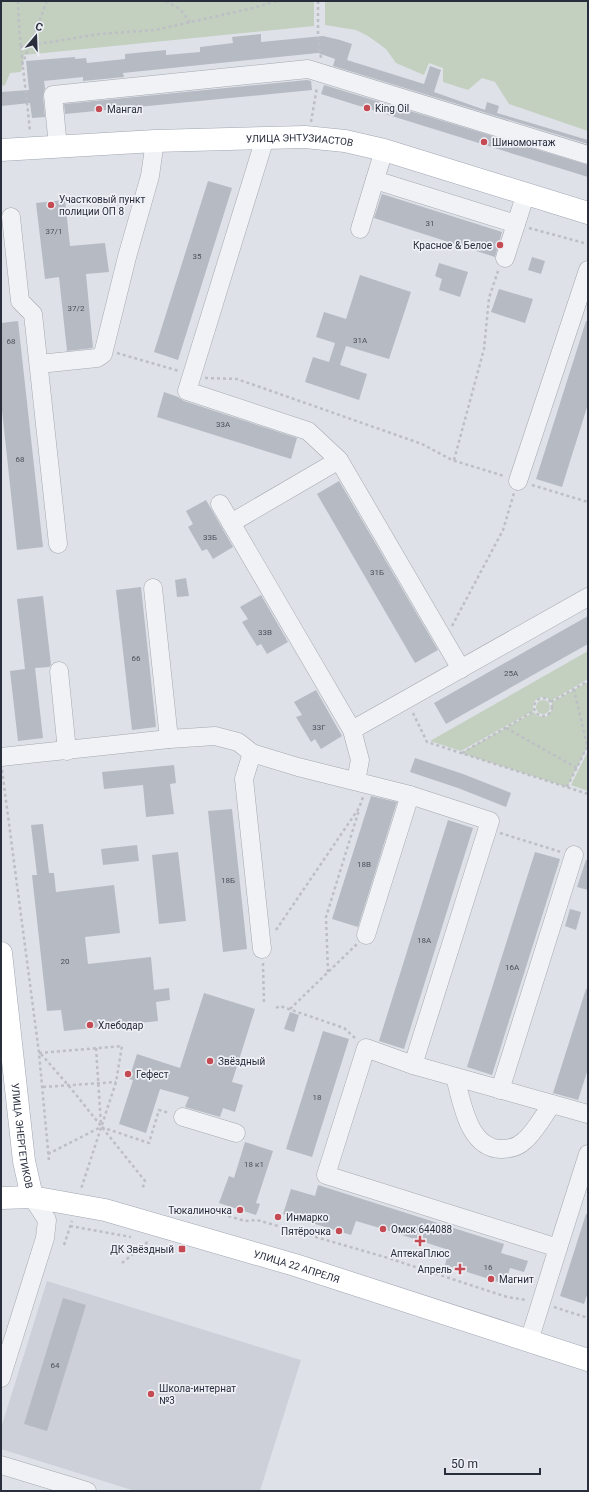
<svg xmlns="http://www.w3.org/2000/svg" width="589" height="1492" font-family="Roboto,sans-serif">
  <rect width="100%" height="100%" fill="#dee1e7"/>
  <path fill="#cdd0d9" d="M47,1281L301,1360L260,1491H135L1,1449V1428Z"/>
  <g fill="#c3d0c0">
    <path d="M1,1H314V26L24,55L21,72L10,73L5,85L1,86Z"/>
    <path d="M325,1H588V131L509,104L495,82L482,78L468,90L443,82V68L429,63L424,75L396,63L386,49L368,36L356,30L325,25Z"/>
    <path d="M588,651V679L551,701C544,694 537,697 533,704V711L461,751L430,741Z"/>
    <path d="M588,682V746L567,787L461,753L534,712L537,716L546,717L552,710V702Z"/>
    <circle cx="543" cy="707" r="7"/>
    <path d="M588,751V791L571,785Z"/>
  </g>
  <g fill="#b6bac3">
    <path d="M261,34V42L323,36L340,40L352,44L347,60L424,84L430,66L441,70L434,92L485,110L487,102L499,106L497,113L588,140V144L333,66L335,59L318,53L123,73L124,77L83,81V77L44,81L45,88L43,96L45,117L32,118L30,103L1,106V92L29,90L26,61L75,57V59L86,58L87,63L125,59V54L166,50V55L200,52V47L233,43L232,37Z"/>
    <path d="M307,80L311,81L312,90L65,114L64,104Z"/>
    <path d="M324,85L588,165V177L321,94Z"/>
    <path d="M208,181L232,188L178,360L154,352Z"/>
    <path d="M382,194L502,232L495,257L374,218Z"/>
    <path d="M65,200L70,246L105,243L109,272L86,274L93,348L67,351L59,277L45,279L36,203Z"/>
    <path d="M532,257L545,261L541,274L528,270Z"/>
    <path d="M439,263L468,272L460,297L439,290L442,279L435,276Z"/>
    <path d="M360,275L411,292L389,359L346,346L340,365L367,374L359,400L305,382L313,357L329,362L335,343L316,337L324,312L346,319Z"/>
    <path d="M499,289L533,299L525,323L491,312Z"/>
    <path d="M18,321L43,547L17,550L1,401V323Z"/>
    <path d="M586,321H588V404L562,487L536,479Z"/>
    <path d="M164,392L178,397L184,401L297,438L291,459L157,417Z"/>
    <path d="M339,481L438,650L415,663L317,494Z"/>
    <path d="M206,500L233,547L213,559L207,549L202,551L188,527L193,524L186,511Z"/>
    <path d="M186,578L189,596L177,597L175,580Z"/>
    <path d="M141,587L156,727L132,730L116,590Z"/>
    <path d="M261,595L288,642L267,654L261,644L257,646L242,622L248,619L240,607Z"/>
    <path d="M43,596L51,665L49,667L35,668L43,738L18,741L10,671L25,669L17,599Z"/>
    <path d="M588,616V644L446,724L434,703Z"/>
    <path d="M316,690L342,736L321,749L315,739L311,742L296,717L302,715L294,702Z"/>
    <path d="M415,758L463,774L511,793L506,807L458,788L410,772Z"/>
    <path d="M174,765L176,783L170,784L174,814L146,817L143,785L104,789L102,772Z"/>
    <path d="M371,796L397,802L358,927L332,919Z"/>
    <path d="M232,809L247,949L223,952L208,811Z"/>
    <path d="M448,820L473,828L404,1049L379,1041Z"/>
    <path d="M43,824L49,873H54L56,892L114,885L120,933L85,937L88,964L151,957L154,990L169,988L170,1000L156,1002L158,1021L64,1031L61,1010L47,1011L32,875H37L31,825Z"/>
    <path d="M137,845L139,861L103,865L101,849Z"/>
    <path d="M178,852L186,921L159,924L152,855Z"/>
    <path d="M535,852L560,859L492,1075L467,1067Z"/>
    <path d="M586,860H588V890L577,887Z"/>
    <path d="M570,909L581,912L576,930L565,926Z"/>
    <path d="M586,989H588V1069L578,1100L553,1093Z"/>
    <path d="M204,993L255,1009L232,1082L243,1085L235,1112L223,1108L220,1117L185,1107L189,1097L160,1089L146,1133L119,1124L133,1080L129,1079L137,1054L180,1068Z"/>
    <path d="M290,1012L299,1015L294,1032L284,1029Z"/>
    <path d="M323,1031L349,1039L312,1157L286,1149Z"/>
    <path d="M245,1142L273,1151L256,1203L260,1204L256,1215L219,1203L229,1176L234,1178Z"/>
    <path d="M318,1185L504,1244L501,1253L528,1261L524,1272L510,1268L505,1284L445,1265L449,1250L383,1229L356,1221L351,1235L283,1214L291,1189L315,1196Z"/>
    <path d="M586,1214H588V1292L584,1304L560,1296Z"/>
    <path d="M63,1298L86,1305L47,1431L24,1424Z"/>
  </g>
  <g fill="none" stroke-linecap="round" stroke-linejoin="round">
    <g stroke="#a4a8b1" stroke-width="19">
      <g id="minor">
        <path d="M265,138L187,391L308,431L339,460"/>
        <path d="M58,147L53,95L308,69L588,155"/>
        <path d="M375,180L516,224"/>
        <path d="M11,217L20,301L33,314L58,544"/>
        <path d="M360,229L384,150"/>
        <path d="M505,258L526,193"/>
        <path d="M39,364L97,358L103,354L127,257L150,176L155,141"/>
        <path d="M518,481L588,270"/>
        <path d="M220,504L352,730L360,760L356,781"/>
        <path d="M231,523L339,460L461,669"/>
        <path d="M153,588L169,739"/>
        <path d="M59,671L67,751"/>
        <path d="M352,730L588,597"/>
        <path d="M252,753L244,779L262,949"/>
        <path d="M1,757L169,739L215,736L238,742L252,753L298,767L410,795L490,821L413,1065"/>
        <path d="M366,935L410,795"/>
        <path d="M455,1077C462,1102 468,1148 501,1149C510,1149 518,1147 524,1141C534,1133 544,1115 552,1104"/>
        <path d="M500,1090L574,855"/>
        <path d="M588,1114L413,1065L366,1048L326,1175L558,1248L588,1154"/>
        <path d="M183,1117L236,1133"/>
        <path d="M529,1341L558,1248"/>
        <path d="M1,1378L45,1238L47,1220L32,1197"/>
        <path d="M1,1465L87,1491"/>
      </g>
    </g>
    <g stroke="#9fa5b2" stroke-width="23">
      <g id="major">
        <path id="s1" d="M1,150L155,141L265,138L305,137L345,141L384,150L588,213"/>
        <path id="s2" d="M1,953L24,1161L32,1197"/>
        <path id="s3" d="M1,1198L32,1197L105,1210L295,1265L588,1360"/>
      </g>
    </g>
    <g stroke="#bdbfc5" stroke-width="2.5" stroke-dasharray="3 3" stroke-linecap="butt">
      <path d="M18,1C19,46 26,87 30,132"/>
      <path d="M166,1L180,9L190,22"/>
      <path d="M318,1V39L321,58"/>
      <path d="M20,47L99,34L155,30L253,8L277,1"/>
      <path d="M22,65L47,1"/>
      <path d="M311,122L317,87"/>
      <path d="M529,228L588,244"/>
      <path d="M117,353L179,371"/>
      <path d="M205,378L237,379L422,444L452,460L504,476"/>
      <path d="M454,460L484,349L489,298L498,271"/>
      <path d="M532,485L588,502"/>
      <path d="M452,626L503,530L514,493"/>
      <path d="M574,689L587,746"/>
      <circle cx="543" cy="707" r="9"/>
      <path d="M551,702L588,681"/>
      <path d="M413,713L427,742L588,794"/>
      <path d="M506,728L577,768"/>
      <path d="M462,753L534,711"/>
      <path d="M2,770L39,1053L49,1161"/>
      <path d="M567,787L587,747"/>
      <path d="M500,833L561,852"/>
      <path d="M276,930L359,808L363,797"/>
      <path d="M263,963L264,1004"/>
      <path d="M328,972L326,917L359,810"/>
      <path d="M276,1008L280,1006L344,1028L355,1038"/>
      <path d="M290,1009L357,944"/>
      <path d="M96,1048L101,1125"/>
      <path d="M39,1053L122,1046L116,1082L81,1189"/>
      <path d="M41,1054L69,1086L145,1181L142,1190"/>
      <path d="M43,1087L116,1082"/>
      <path d="M48,1154L101,1127L149,1143L159,1110L169,1113"/>
      <path d="M211,1211L245,1221L257,1220L388,1258L507,1297L526,1300"/>
      <path d="M70,1226L131,1237"/>
      <path d="M64,1245L72,1221"/>
      <path d="M122,1263L150,1240"/>
      <path d="M554,1307L588,1318"/>
    </g>
    <use href="#minor" stroke="#f1f2f5" stroke-width="18"/>
    <use href="#major" stroke="#fff" stroke-width="22"/>
  </g>
  <g fill="#c44b53" stroke="#eef0f5" stroke-width="1.5">
    <circle cx="367" cy="108" r="4"/>
    <circle cx="99" cy="109" r="4"/>
    <circle cx="484" cy="142" r="4"/>
    <circle cx="51" cy="205" r="4"/>
    <circle cx="500" cy="245" r="4"/>
    <circle cx="90" cy="1025" r="4"/>
    <circle cx="210" cy="1061" r="4"/>
    <circle cx="128" cy="1074" r="4"/>
    <circle cx="240" cy="1210" r="4"/>
    <circle cx="278" cy="1217" r="4"/>
    <circle cx="383" cy="1229" r="4"/>
    <circle cx="339" cy="1231" r="4"/>
    <path d="M418 1235h4v4h4v4h-4v4h-4v-4h-4v-4h4z"/>
    <rect x="178" y="1245" width="8" height="8" rx="2"/>
    <path d="M458 1263h4v4h4v4h-4v4h-4v-4h-4v-4h4z"/>
    <circle cx="491" cy="1279" r="4"/>
    <circle cx="151" cy="1394" r="4"/>
  </g>
  <g text-anchor="middle" dominant-baseline="central" stroke-width="3.5" stroke-linejoin="round" paint-order="stroke">
    <g font-size="8" fill="#4c515e">
      <text x="430" y="223">31</text>
      <text x="54" y="231">37/1</text>
      <text x="197" y="256">35</text>
      <text x="76" y="308">37/2</text>
      <text x="360" y="340">31А</text>
      <text x="11" y="341">68</text>
      <text x="223" y="424">33А</text>
      <text x="20" y="459">68</text>
      <text x="210" y="537">33Б</text>
      <text x="377" y="572">31Б</text>
      <text x="265" y="632">33В</text>
      <text x="136" y="658">66</text>
      <text x="511" y="673">25А</text>
      <text x="319" y="727">33Г</text>
      <text x="364" y="864">18В</text>
      <text x="228" y="880">18Б</text>
      <text x="424" y="940">18А</text>
      <text x="65" y="961">20</text>
      <text x="512" y="967">16А</text>
      <text x="317" y="1097">18</text>
      <text x="254" y="1164">18 к1</text>
      <text x="488" y="1267">16</text>
      <text x="55" y="1365">64</text>
    </g>
    <g font-size="10" fill="#292e3d" stroke="#eef0f5" text-anchor="start">
      <text x="375" y="108">King Oil</text>
      <text x="107" y="109">Мангал</text>
      <text x="492" y="142">Шиномонтаж</text>
      <text x="59" y="199">Участковый пункт<tspan x="59" dy="12">полиции ОП 8</tspan></text>
      <text x="492" y="245" text-anchor="end">Красное &amp; Белое</text>
      <text x="98" y="1025">Хлебодар</text>
      <text x="218" y="1061">Звёздный</text>
      <text x="136" y="1074">Гефест</text>
      <text x="232" y="1210" text-anchor="end">Тюкалиночка</text>
      <text x="286" y="1217">Инмарко</text>
      <text x="391" y="1229">Омск 644088</text>
      <text x="331" y="1231" text-anchor="end">Пятёрочка</text>
      <text x="174" y="1249" text-anchor="end">ДК Звёздный</text>
      <text x="420" y="1253" text-anchor="middle">АптекаПлюс</text>
      <text x="452" y="1269" text-anchor="end">Апрель</text>
      <text x="499" y="1279">Магнит</text>
      <text x="159" y="1388">Школа-интернат<tspan x="159" dy="12">№3</tspan></text>
    </g>
    <g font-size="10" fill="#292e3d" stroke="#eef0f5">
      <text stroke="none"><textPath href="#s1" startOffset="299">УЛИЦА ЭНТУЗИАСТОВ</textPath></text>
      <text stroke="none"><textPath href="#s2" startOffset="184">УЛИЦА ЭНЕРГЕТИКОВ</textPath></text>
      <text stroke="none"><textPath href="#s3" startOffset="305">УЛИЦА 22 АПРЕЛЯ</textPath></text>
    </g>
  </g>
  <rect width="589" height="1492" fill="none" stroke="#292e3d" stroke-width="4"/>
  <g transform="translate(36 36) rotate(19)" stroke="#eef0f5" stroke-width="3" paint-order="stroke">
  <path d="M0-3L7 15L0 10L-7 15Z" fill="#292e3d"/>
  <text y="-6" font-size="11" font-weight="bold" text-anchor="middle" fill="#292e3d">С</text>
  </g>
  <path d="M445 1468v6h95v-6" fill="none" stroke="#292e3d" stroke-width="2"/>
  <text x="451" y="1468" font-size="12" fill="#292e3d" stroke="#eef0f5" stroke-width="3" paint-order="stroke">50 m</text>
</svg>
